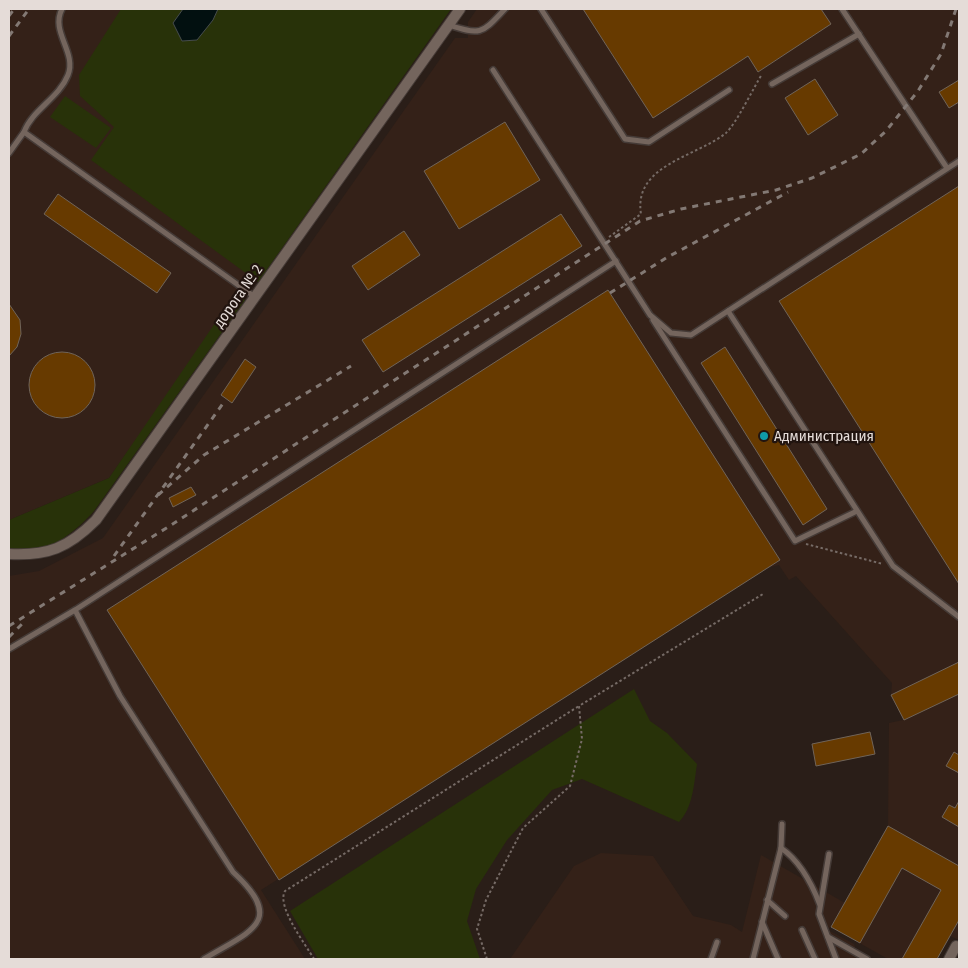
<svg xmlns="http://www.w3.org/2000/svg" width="968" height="968" font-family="'Fira Sans Condensed',sans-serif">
  <rect width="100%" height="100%" fill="#2a1e18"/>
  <g fill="#342118">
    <path d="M9,9H130L307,195L109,478L9,520Z"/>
    <path d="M477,9H959V940L950,936L937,959H888L831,927L841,909L828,930L854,944L859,959H510L574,866L601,853L653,856L693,916L731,925L742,932L761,855L845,903L888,826L889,723L903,720L891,695L892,683L796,576L789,580L779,565L767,568L261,890L305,959H9V576L39,571L103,538L455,38H468V22Z"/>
  </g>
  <g fill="#283209">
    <path d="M121,9H183L173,23L182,41L197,40L213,20L218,9H451L258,282L91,160L114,127L80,96L79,75Z"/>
    <path d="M65,96L111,128L96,148L50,117Z"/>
    <path d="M235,294L245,300L94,511C71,536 45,557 9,548V520L109,478Z"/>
    <path d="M634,689L650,721L667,733L697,764C694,783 693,808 679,822L582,779L552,790L507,840L476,889L467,921L480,959H318L290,911Z"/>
  </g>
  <path fill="#021010" stroke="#464d4c" d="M183,9H218L213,20L197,40L182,41L173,23Z"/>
  <g fill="#673a00" stroke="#706459">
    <path d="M583,9H821L831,24L758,72L748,56L653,118Z"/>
    <path d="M815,79L838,115L808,135L785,98Z"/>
    <path d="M959,80V102L949,108L939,92Z"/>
    <path d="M505,122L540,180L459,229L424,171Z"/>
    <path d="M959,186V584L779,301Z"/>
    <path d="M58,194L171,273L157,293L44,214Z"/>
    <path d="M561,214L582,246L383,372L362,340Z"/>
    <path d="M404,231L420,255L368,290L352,266Z"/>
    <path d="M608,290L780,560L279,880L107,610Z"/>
    <path d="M9,304L20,320L21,334L17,347L9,356Z"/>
    <path d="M725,347L827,509L803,525L701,363Z"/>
    <circle cx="62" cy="385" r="33"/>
    <path d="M245,359L256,367L232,403L221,395Z"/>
    <path d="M191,487L196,495L173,507L169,498Z"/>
    <path d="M959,662V694L904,720L891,695Z"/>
    <path d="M870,732L875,754L816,766L812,744Z"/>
    <path d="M954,752L959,755V773L946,766Z"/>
    <path d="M959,801V827L942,817L949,805L955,808Z"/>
    <path d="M888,826L959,866V920L937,959H902L941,890L902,868L860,943L831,927Z"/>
  </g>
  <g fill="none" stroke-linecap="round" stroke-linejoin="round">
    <g stroke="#453b37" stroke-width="8">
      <g id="lane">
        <path d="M541,9L625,139L649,142L729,90"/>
        <path d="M842,9L947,168"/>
        <path d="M449,25C482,36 482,33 505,9"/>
        <path d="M493,70L650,315L671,333L691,335L959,161"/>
        <path d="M772,84L859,34"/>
        <path d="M24,132C32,110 59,98 68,75C77,52 50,32 62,9"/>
        <path d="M9,153L24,132L255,297"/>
        <path d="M728,311L893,566L959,617"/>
        <path d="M653,320L795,541L857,511"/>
        <path d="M75,610L120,696L233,872C287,922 250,931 204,959"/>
        <path d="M9,649L75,610L616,261"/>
        <path d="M781,848C800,861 812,884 820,905"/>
        <path d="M829,854L819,914L836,959"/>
        <path d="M767,900L785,916"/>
        <path d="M762,922L778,959"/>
        <path d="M802,930L815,959"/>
        <path d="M828,937L867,959"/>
        <path d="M711,959L717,942"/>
        <path d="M753,959L781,848L782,824"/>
      </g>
    </g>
    <g stroke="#453b37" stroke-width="12">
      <g id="street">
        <path d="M9,554C48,556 68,548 96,520L460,9"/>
        <path d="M949,959L956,946L959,948"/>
      </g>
    </g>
    <g stroke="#766b66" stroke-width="2" stroke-dasharray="2.5 2.5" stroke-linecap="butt">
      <path d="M609,237L641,214C633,165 696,157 726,133C736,124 754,87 762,74"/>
      <path d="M806,544L883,564"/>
      <path d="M314,959C306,945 276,906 285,891L579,706"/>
      <path d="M487,959L477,929L486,900L523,828L570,786L582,739L579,706L763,594"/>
    </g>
    <use href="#lane" stroke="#74655d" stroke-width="5"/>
    <use href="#street" stroke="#74655d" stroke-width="10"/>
    <g stroke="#837974" stroke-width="3" stroke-dasharray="6 6" stroke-linecap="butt">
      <path d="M9,16L14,9"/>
      <path d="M9,36L29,9"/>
      <path d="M610,293L666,258L788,192"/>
      <path d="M158,495L204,455L351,366"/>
      <path d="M114,556L224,402"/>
      <path d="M9,626L168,527L640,221L681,209L776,190L812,178L861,154L886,131L918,91L941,54L956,9"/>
      <path d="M9,637L25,621"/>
    </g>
  </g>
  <circle fill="#0f9aa8" stroke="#21140f" stroke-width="2" cx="764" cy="436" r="5"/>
  <g text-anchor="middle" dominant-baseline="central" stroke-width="4.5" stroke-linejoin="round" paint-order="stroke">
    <g font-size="15" fill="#e5dcd8" stroke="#21140f">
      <text transform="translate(238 296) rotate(-55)">дорога № 2</text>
    </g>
    <g font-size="15" fill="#e5dcd8" stroke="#21140f" text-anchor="start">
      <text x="774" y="436">Администрация</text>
    </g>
  </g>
  <rect width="968" height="968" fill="none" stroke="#e5dcd8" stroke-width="20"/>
</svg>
